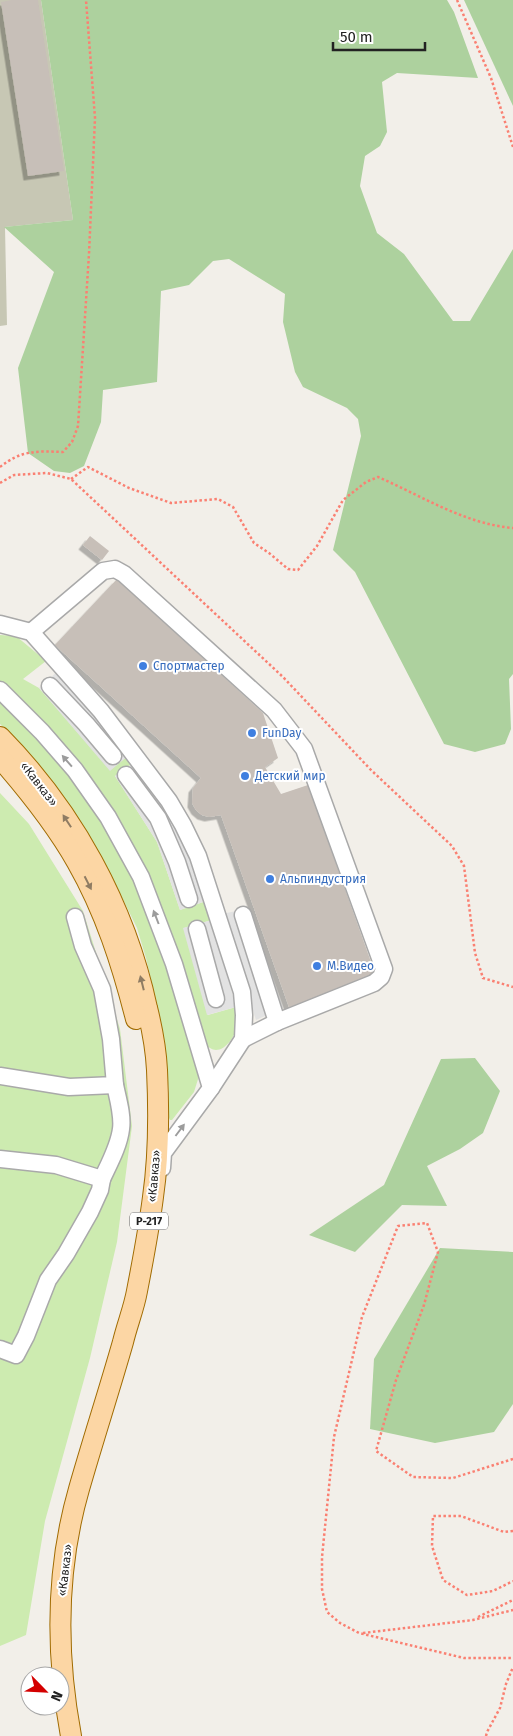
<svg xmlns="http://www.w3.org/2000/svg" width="513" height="1736" font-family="'Fira Sans',sans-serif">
  <defs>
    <filter id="shadow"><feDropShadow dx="-4.5" dy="4.5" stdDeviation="0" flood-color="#0004"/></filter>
  </defs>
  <rect width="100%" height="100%" fill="#f2efe9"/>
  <path fill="#c7c7b4" d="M0,0H41L73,220L5,227L7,325L0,326Z"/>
  <g fill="#cdebb0">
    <path d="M0,635L16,636L46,661L23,679L39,688L110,770L129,755L133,763L115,776L157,842L180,910L206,901L212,920L184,928L208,1015L236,1007C237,1013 239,1021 237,1027C235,1036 226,1050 216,1050C212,1050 209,1047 205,1045L145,876L48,732L0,682Z"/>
    <path d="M0,698L31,729L74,779L103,821L136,882L160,943L199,1076L194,1092L172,1120H170L169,1118V1091L161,1023L146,958L137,928L110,873L76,816L31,757L0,724Z"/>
    <path d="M0,793L29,824L83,911L120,1029L132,1126L117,1242L90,1358L45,1521L26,1635L0,1646Z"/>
  </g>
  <g fill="#add19e">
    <path d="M41,0H447L454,12L478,78L397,73L382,82L387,132L380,146L365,156L360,186L377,233L404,254L453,321H470L513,249V674L509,679L511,729L505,744L475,752L444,744L355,572L333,550L361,436L358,419L347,408L303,387L295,372L283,322L285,294L229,259L213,261L189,285L161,291L157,382L103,390L101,422L84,466L70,473L54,471L28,453L18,368L54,272L4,227L73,220Z"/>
    <path d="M464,0H513V106Z"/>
    <path d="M475,1058L500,1091L483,1133L460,1149L427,1166L447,1206L402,1205L355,1252L309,1235L384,1185L441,1059Z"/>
    <path d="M440,1248L513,1252V1404L494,1432L435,1443L370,1429L374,1359Z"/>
  </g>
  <g fill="#e2e2e2">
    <path d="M58,671L129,755L110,771L39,688Z"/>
    <path d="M133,763L163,802L186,848L206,901L180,910L157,842L115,776Z"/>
    <path d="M250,908L283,1008L256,1020L222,914Z"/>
    <path d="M212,920L236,1007L207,1015L183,928Z"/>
  </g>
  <g fill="#c7bfb8" filter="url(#shadow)">
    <path d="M12,0H38L64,171L28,176L1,2Z"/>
    <path d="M90,536L109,551L102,560L83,545Z"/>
    <path d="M117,579L263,713L278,758L265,767L281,794L308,785L376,976L289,1007L221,815L209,817L202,815L196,810L192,803L193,788L201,778L55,645Z"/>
  </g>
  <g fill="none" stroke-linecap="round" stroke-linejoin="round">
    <g stroke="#a9a9a9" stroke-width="19">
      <g id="minor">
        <path d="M0,624L31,632L101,711L169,801L183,825L198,856L242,992L244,1015L243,1039L211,1088"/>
        <path d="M31,632L103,571L115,569L124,574L274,710L304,749L384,969L381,977L374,983L277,1022"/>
        <path d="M50,686L86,724L113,756"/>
        <path d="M0,690L42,732L75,770L108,817L141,877L174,964L211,1088L163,1153L162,1168"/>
        <path d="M126,775L158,818L177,862L189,899"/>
        <path d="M197,929L216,999"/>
        <path d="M243,1039L277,1022L243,915"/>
        <path d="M0,1076L69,1087L115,1085L111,1039L102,989L83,946L75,917"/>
        <path d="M0,1159L56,1165L102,1179C109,1164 119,1146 121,1129C123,1116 118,1099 115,1085"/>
        <path d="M0,1349L16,1355L26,1336L48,1280L66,1254L90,1212L100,1190L102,1179"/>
      </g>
    </g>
    <g stroke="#a06b00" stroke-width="22">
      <g id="major">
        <path d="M0,737C73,811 125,906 147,1008C152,1028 156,1050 157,1070C159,1112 159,1156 153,1197C149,1229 143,1260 137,1291C134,1308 127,1325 123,1342C109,1391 93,1440 79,1489C56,1569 56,1655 71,1736"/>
        <path d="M0,758C28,790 56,825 77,862C105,911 122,964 136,1019"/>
      </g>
    </g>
    <g stroke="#fa8072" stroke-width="2.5" stroke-dasharray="2.5 2.5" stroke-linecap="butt">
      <path d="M457,0L491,78L513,147"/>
      <path d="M0,467C21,450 37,451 63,452L72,442L78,426L89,254L95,118L86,0"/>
      <path d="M71,479L88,467L129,488L171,503L218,499L233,507L254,543L269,553L288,569L298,570L317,546L343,500L366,482L378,477C422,496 465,524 513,528"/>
      <path d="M0,483L14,475L47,473L71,479L283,677L371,770L452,846L464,866L475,953L483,978L513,987"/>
      <path d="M513,1459L453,1478L413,1477L376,1451L396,1380L424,1305L438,1252L427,1223L398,1226L362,1317L334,1437L322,1557V1589L327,1612L340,1623L359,1633L464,1658H513"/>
      <path d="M513,1531L504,1532L461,1516H433L432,1546L443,1580L467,1595L493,1591L513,1581"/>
      <path d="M478,1617L513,1600"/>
      <path d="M363,1633L473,1620L513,1610"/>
      <path d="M486,1736L487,1732L500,1708L506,1684L513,1667"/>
    </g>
    <use href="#minor" stroke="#fff" stroke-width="16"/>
    <use href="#major" stroke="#fcd6a4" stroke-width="20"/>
  </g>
  <defs><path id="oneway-solid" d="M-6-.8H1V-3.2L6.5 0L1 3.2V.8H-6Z" transform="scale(1.25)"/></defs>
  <g fill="#9c9c9c">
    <use href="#oneway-solid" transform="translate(67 761) rotate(-131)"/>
    <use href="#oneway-solid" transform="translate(156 917) rotate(-111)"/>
    <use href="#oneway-solid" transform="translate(180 1130) rotate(-53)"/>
  </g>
  <g fill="#8f7c63">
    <use href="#oneway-solid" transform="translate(67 821) rotate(-123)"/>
    <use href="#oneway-solid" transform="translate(88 883) rotate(63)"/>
    <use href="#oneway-solid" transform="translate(142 983) rotate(-104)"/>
  </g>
  <g fill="#3f7fe0" stroke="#fff" stroke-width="2">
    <circle cx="143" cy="666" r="5"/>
    <circle cx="252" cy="733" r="5"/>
    <circle cx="245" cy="776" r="5"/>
    <circle cx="270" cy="879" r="5"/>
    <circle cx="317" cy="966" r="5"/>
  </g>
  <g text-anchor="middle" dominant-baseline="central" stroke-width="4" stroke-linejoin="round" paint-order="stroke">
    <rect fill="#fff" stroke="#646464" stroke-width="1" x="130" y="1212.5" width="38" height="17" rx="4"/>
    <g font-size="11" font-weight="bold" fill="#222">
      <text x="149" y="1221">Р-217</text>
    </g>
    <g font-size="12" fill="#366cbe" stroke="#fff" text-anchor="start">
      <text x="153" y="666">Спортмастер</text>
      <text x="262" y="733">FunDay</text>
      <text x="255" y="776">Детский мир</text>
      <text x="280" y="879">Альпиндустрия</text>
      <text x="327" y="966">М.Видео</text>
    </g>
    <g font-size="12" fill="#222" stroke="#fff">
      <text transform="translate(39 784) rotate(52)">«Кавказ»</text>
      <text transform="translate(154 1176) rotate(-85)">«Кавказ»</text>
      <text transform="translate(65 1570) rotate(-83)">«Кавказ»</text>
    </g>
  </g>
  <g transform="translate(45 1691) rotate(114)"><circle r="24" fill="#ffffff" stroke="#a7a7a7"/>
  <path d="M0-4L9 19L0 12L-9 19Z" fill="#d40000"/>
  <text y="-8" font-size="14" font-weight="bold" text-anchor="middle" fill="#222222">N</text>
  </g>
  <path d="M333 42v8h92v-8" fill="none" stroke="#222222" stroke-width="2.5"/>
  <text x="340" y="42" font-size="15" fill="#222222" stroke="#ffffff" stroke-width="4" paint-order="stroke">50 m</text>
</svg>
